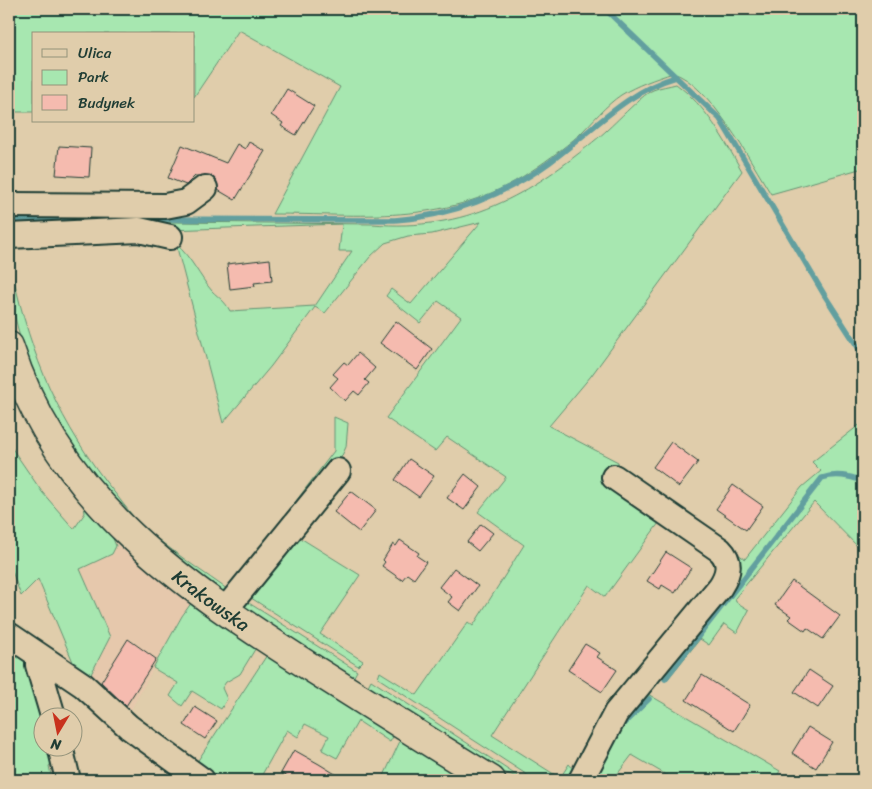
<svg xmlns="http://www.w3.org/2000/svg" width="872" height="789" font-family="Sriracha,sans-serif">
  <rect width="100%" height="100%" fill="#e0cdab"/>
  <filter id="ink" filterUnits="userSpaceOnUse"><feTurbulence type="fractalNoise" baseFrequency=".02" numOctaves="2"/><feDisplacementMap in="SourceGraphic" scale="10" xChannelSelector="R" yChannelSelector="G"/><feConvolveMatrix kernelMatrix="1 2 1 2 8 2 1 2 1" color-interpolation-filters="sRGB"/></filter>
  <g filter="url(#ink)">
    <path fill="#e6c8ac" d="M119,542L163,582L192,602L182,616L128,715L88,680L80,569L112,554Z"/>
    <g fill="#a7e7b0" stroke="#639272">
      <path d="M9,9H863V168L771,194C751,162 709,83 673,73C655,79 637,85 621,95C606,105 593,121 580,134C563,149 541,165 522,177C442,226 361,214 272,214L340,87L239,30L194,97V34H34V112H9Z"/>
      <path d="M676,84C707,107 723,138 742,171L591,376L549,426L618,462L619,470L664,516L605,597L589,585L492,735L560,778L569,764L574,770V780H535L378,678L380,672L417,695L468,622L473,626L524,545L478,512L506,477L447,437L435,451L386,418L461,317L438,301L420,323L386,296L391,289L411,304L481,222L432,234L408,236L385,243L370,257L325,313L315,307L271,366L223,423L176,244C192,258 199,276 212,291C219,298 225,301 230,311L315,306L352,251H339L342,224L169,230L9,226V211L168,214L169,222L372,224C467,232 528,196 599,137C613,126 640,96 653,90C660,87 669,86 676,84Z"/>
      <path d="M9,257C27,344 52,410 106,482C118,496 129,513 142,526C171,551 203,572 234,594L227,596L130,521L76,454L45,402L23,350L9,292Z"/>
      <path d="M334,417L348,423L346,447L338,464L233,584L334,451Z"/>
      <path d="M863,422V552L814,502L735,598L736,602L749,610L737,633L724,624L709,645L700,639L667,680L662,676L731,576L711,535L745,559L802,487L821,471L812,462Z"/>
      <path d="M9,444L42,492L74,529L85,513L84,507L112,536L116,546L112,554L80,569L110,637L89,678L76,669L38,579L21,596L9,563Z"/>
      <path d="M302,539L360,575L320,634L363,661L358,666L248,596L293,542Z"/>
      <path d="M244,600L357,671L352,680L244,609Z"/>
      <path d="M192,602L257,646L240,674L226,682L222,688L227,699L221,709L192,691L182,706L170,696L178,683L153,668L182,616Z"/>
      <path d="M9,642L31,664L42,716V746L55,747L57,756L49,766L52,780H9Z"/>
      <path d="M267,655L394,735L390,742L358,721L337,758L322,750L329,736L305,724L298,737L287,730L259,780H209L195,765Z"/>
      <path d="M371,680L522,779L501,771L367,688Z"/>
      <path d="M646,693L780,771L774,780H675L632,755L613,780H588L608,733Z"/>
      <path d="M401,739L467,780H382Z"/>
    </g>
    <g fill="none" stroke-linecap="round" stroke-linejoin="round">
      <g stroke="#629f9f" stroke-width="5.5">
        <path d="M605,9L676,77"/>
        <path d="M137,219L395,220C451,216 505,195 550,162C591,132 627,91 676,77L720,119L825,296L863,355"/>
        <path d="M10,220L125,219"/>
        <path d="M665,679L822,478C836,473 849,476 863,481"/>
        <path d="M618,729L649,699"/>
      </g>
    </g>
    <g fill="#f5bbaf" stroke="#1f3d34">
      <path d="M287,89L314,106L296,135L281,126L283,123L271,115Z"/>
      <path d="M249,142L265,151L235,200L218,190L216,180L210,175L195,176L186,185L168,178L182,145L226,163L237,144L245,149Z"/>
      <path d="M59,146L91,148L89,177L56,175Z"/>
      <path d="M270,259L272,281L254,283L255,286L230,289L227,264Z"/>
      <path d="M396,321L432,349L417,370L380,343Z"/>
      <path d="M358,353L375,368L365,380L369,383L359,395L354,391L345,401L330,387L338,378L333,374L344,362L348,365Z"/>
      <path d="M671,442L698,462L679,487L653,467Z"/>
      <path d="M409,459L434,476L419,497L395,480Z"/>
      <path d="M465,474L481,487L464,510L447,498Z"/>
      <path d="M733,485L763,506L746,530L716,509Z"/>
      <path d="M351,491L376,510L359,532L334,512Z"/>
      <path d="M481,524L493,533L478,551L467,542Z"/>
      <path d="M400,540L419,553L417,556L426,562L414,579L407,574L402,580L382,566L385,562L383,560L393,544L396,546Z"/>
      <path d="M666,552L691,568L675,593L662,585L660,589L647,581Z"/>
      <path d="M454,568L478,586L460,611L448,602L452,597L439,587Z"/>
      <path d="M792,581L840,616L823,639L807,628L805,631L788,619L791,616L775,605Z"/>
      <path d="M128,639L156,659L126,706L101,682Z"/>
      <path d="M585,644L600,653L597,657L617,670L602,692L568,670Z"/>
      <path d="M809,670L833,686L818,708L794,692Z"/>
      <path d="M702,675L750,705L734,731L686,700Z"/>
      <path d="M195,707L217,721L205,739L184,725Z"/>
      <path d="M808,727L832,742L816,768L792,753Z"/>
      <path d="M294,750L319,764L345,780H293L281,773Z"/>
    </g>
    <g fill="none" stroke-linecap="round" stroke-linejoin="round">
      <g stroke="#1f3d34" stroke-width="28">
        <g id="minor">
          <path d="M9,205L165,206L186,202L205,188"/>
          <path d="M9,236L139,230L170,237"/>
          <path d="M225,610L338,471"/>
          <path d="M9,635L83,685L129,727L202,780"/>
          <path d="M38,656V665L53,716"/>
          <path d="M60,746L68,780"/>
          <path d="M581,780L616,713L720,587C728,575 732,562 720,550L614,477"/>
        </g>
      </g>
      <g stroke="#1f3d34" stroke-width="31">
        <g id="major">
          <path id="s1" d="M9,346C59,503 183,586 315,670C374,707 432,744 491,780"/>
        </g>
      </g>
      <use href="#minor" stroke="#e0cdab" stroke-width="24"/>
      <use href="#major" stroke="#e0cdab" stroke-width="28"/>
    </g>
  </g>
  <g text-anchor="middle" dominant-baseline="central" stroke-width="4" stroke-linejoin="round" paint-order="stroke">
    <g font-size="19" fill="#1f3d34" stroke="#e0cdab">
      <text stroke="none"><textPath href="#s1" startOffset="331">Krakowska</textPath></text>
    </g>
  </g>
  <rect width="872" height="789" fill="none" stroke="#e0cdab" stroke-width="30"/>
  <rect x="15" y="15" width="842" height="759" fill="none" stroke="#1f3d34" stroke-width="2" filter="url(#ink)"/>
  <rect x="32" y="32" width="162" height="90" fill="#e0cdab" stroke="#93937b"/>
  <rect x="42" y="49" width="25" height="8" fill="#e0cdab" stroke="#93937b"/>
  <text x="78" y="58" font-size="15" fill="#1f3d34">Ulica</text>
  <rect x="42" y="70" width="25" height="15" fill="#a7e7b0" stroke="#93937b"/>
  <text x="78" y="82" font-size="15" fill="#1f3d34">Park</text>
  <rect x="42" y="95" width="25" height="15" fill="#f5bbaf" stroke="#93937b"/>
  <text x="78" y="108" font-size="15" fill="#1f3d34">Budynek</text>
  <g transform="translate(58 732) rotate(190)"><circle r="24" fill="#e0cdab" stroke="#93937b"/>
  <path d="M0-4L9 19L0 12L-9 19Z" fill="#c8321e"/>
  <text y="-8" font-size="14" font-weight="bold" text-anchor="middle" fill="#1f3d34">N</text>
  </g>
</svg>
